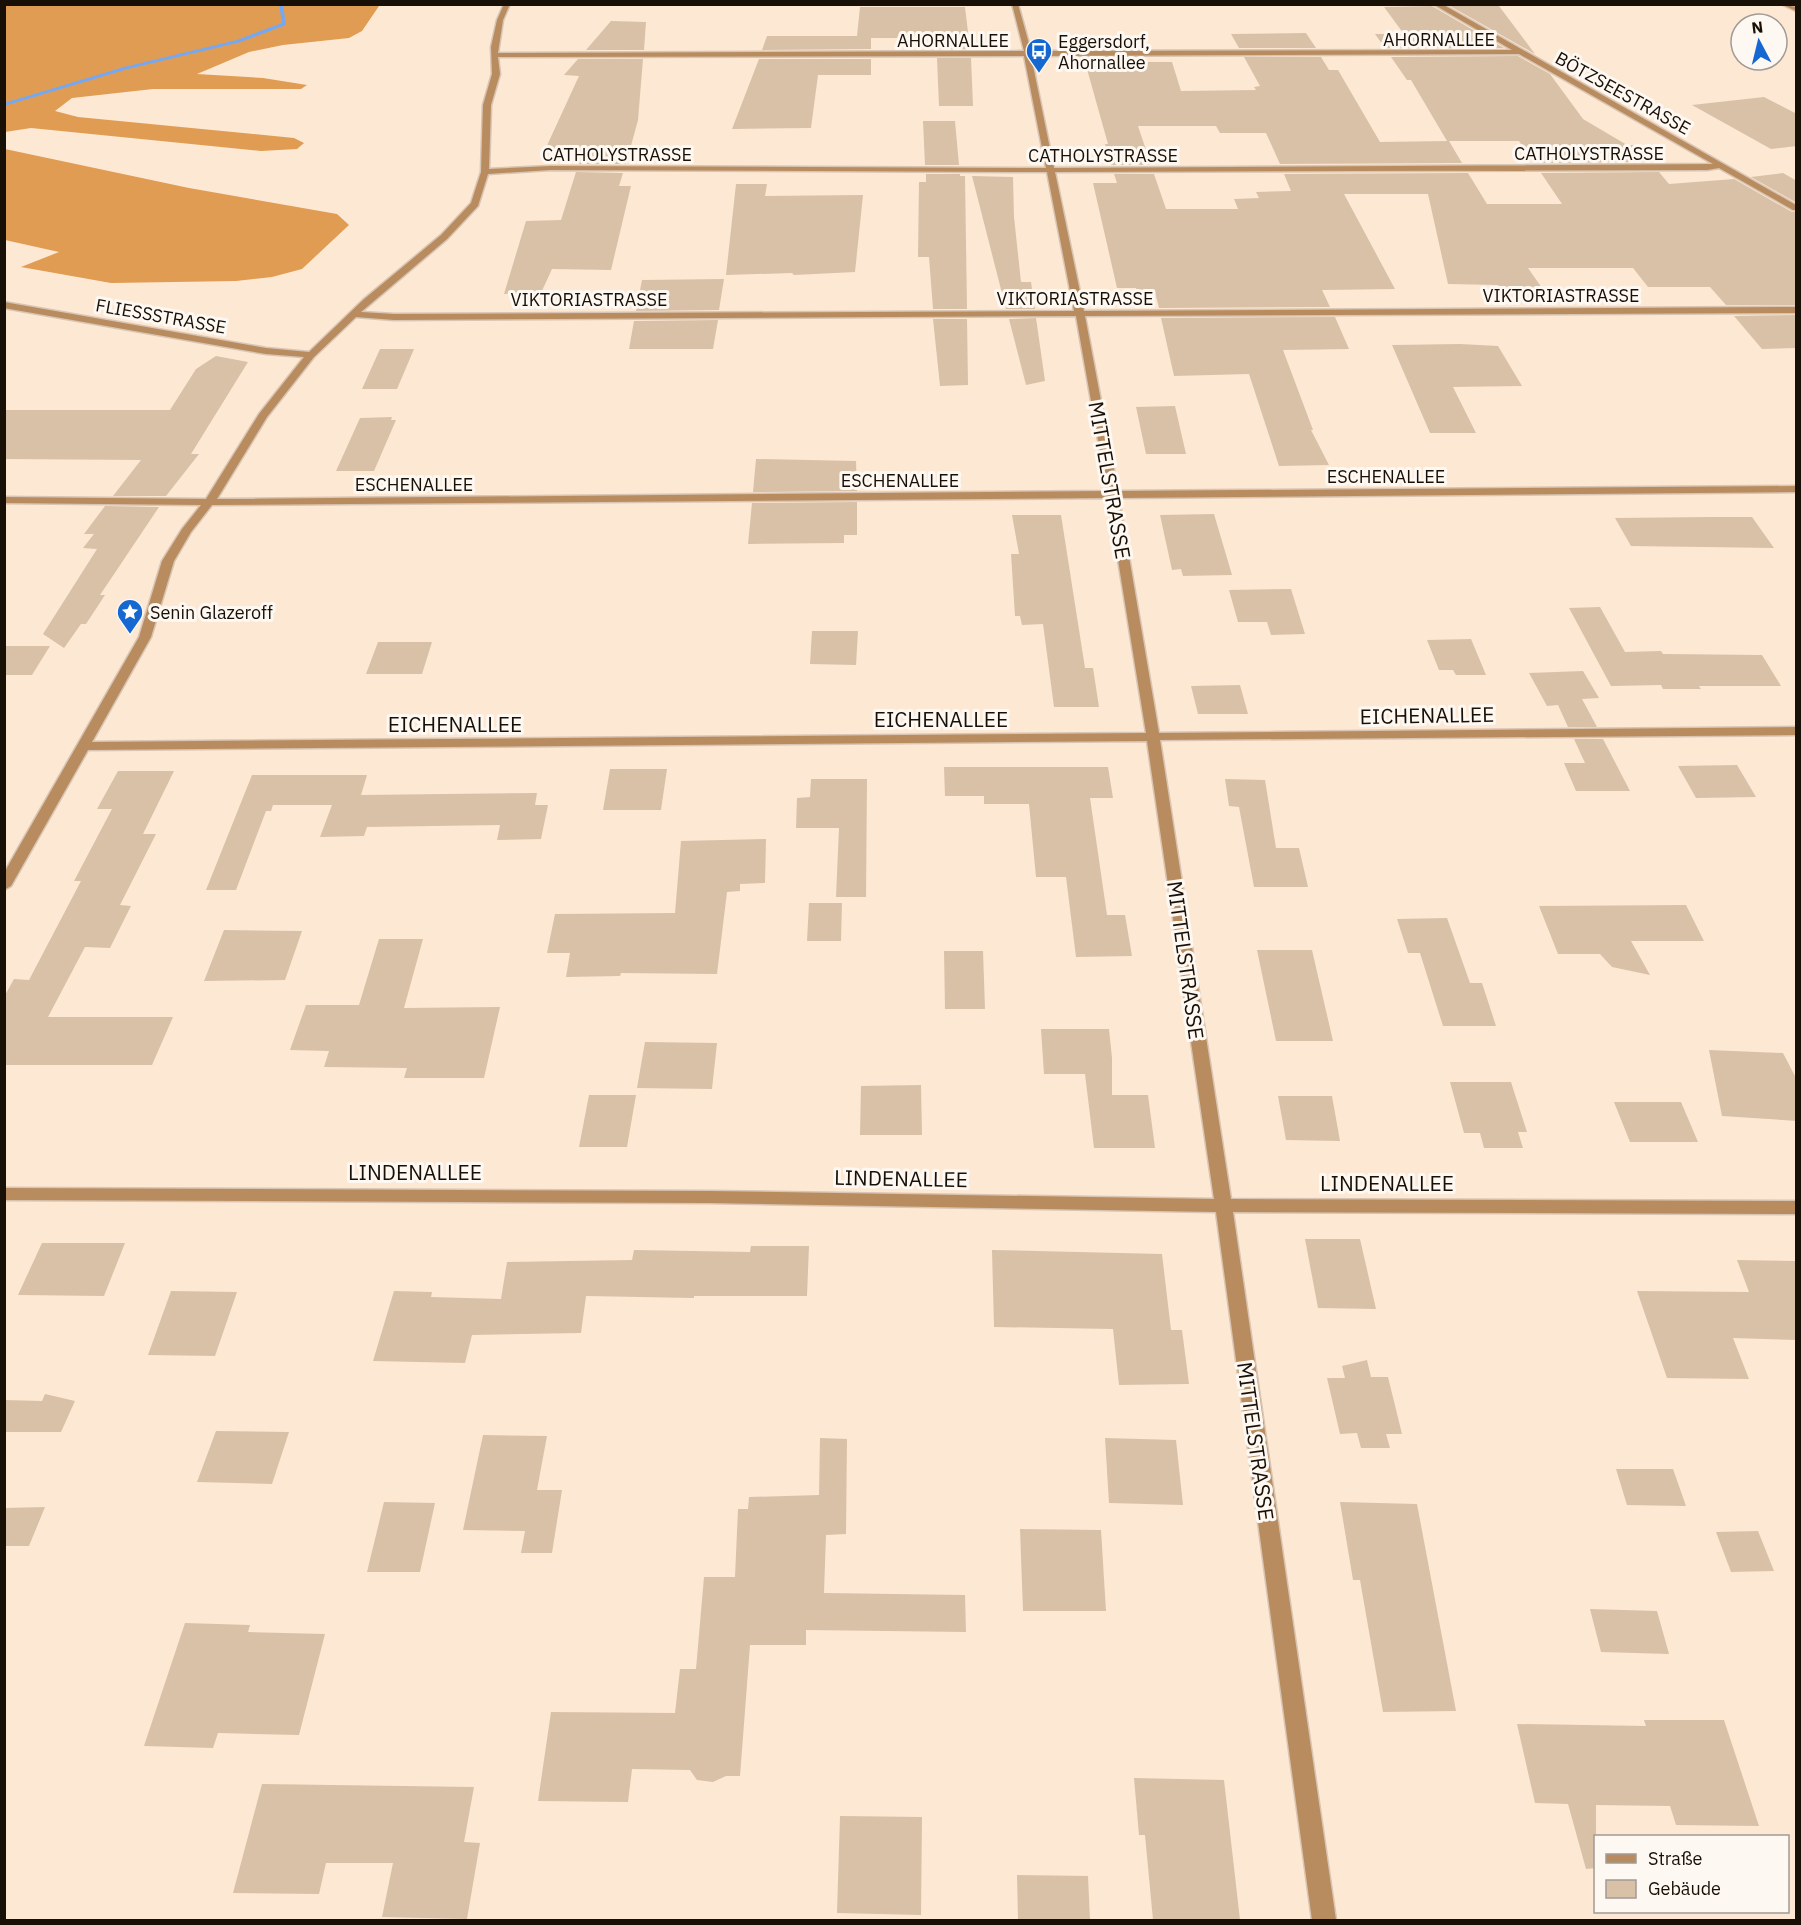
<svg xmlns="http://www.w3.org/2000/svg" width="1801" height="1925" font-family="'IBM Plex Sans',sans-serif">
  <rect width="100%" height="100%" fill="#fde8d4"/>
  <g fill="#e09c52">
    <path d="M5,4H409V5L379,6L362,31L349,38L283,45L249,52L197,74L263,78L307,85L301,89H153L72,98L55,111L78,117L294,138L304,143L297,149L261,151L31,128L5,132Z"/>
    <path d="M5,149L189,188L337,214L349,225L302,269L272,277L236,281L111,283L21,267L59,252L5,240Z"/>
  </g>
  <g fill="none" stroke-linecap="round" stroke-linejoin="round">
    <path fill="#75a8f2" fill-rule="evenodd" d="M279,4H283L286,25L241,42L128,69L4,106V103L124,67L237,40L282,23Z"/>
  </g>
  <g fill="#d9c1a8">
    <path d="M1432,6L1504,48H1385L1375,34H1404L1384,7Z"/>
    <path d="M1450,6H1499L1535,54Z"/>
    <path d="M860,7H965L970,49H936L935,38H871V49L762,50L767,36H857Z"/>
    <path d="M611,21L646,22L644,50H586Z"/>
    <path d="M1306,33L1316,48H1239L1231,34Z"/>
    <path d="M1518,56L1550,74L1583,119L1627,145H1634L1650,162L1534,163L1519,141H1447L1411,80H1407L1391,57Z"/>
    <path d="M1244,57H1321L1329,70H1338L1380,142L1449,141L1462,163L1280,164L1266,133H1220L1216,126H1138L1151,165H1111L1105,144H1108L1085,62H1172L1181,91L1256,90L1254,87L1260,86Z"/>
    <path d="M937,58H971L973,106H939Z"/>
    <path d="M578,59H643L638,120L626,164H579L583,151L544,152L579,76L564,75Z"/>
    <path d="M759,59H871V75H818L811,128L732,129Z"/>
    <path d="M1764,97L1797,114V146L1771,149L1692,105Z"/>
    <path d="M923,121H955L959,165H925Z"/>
    <path d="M576,172L623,173L619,186H631L611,270L552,269L541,293L504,294L526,221L561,220Z"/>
    <path d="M1659,172L1669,184L1734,179L1792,212H1797V305H1726L1710,287H1648L1633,268H1528L1542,288H1500L1498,285L1448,284L1428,194H1344L1395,289L1322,290L1330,307L1159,308L1155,292H1137L1136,288H1117L1093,183H1117L1114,174H1154L1166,209H1238L1234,199L1259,198L1256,192L1291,191L1284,174L1468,173L1487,204H1562L1541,173Z"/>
    <path d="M1783,173L1797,181V203L1751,177Z"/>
    <path d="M926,174H960V176H965L967,309H933L929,257H918L919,182H926Z"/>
    <path d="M972,176L1013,177L1014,217L1021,282H1031L1035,309H1006Z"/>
    <path d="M736,184H767L765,196L863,195L855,272L794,275L792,273L726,275Z"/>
    <path d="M724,279L719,310L636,311L642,280Z"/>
    <path d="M1797,315V348L1762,349L1734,316Z"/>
    <path d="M1335,317L1349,349L1283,350L1313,430H1311L1329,465L1279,466L1249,374L1174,376L1161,318Z"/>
    <path d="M1036,318L1045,381L1026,385L1009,319Z"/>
    <path d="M933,319H967L968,385L940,386Z"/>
    <path d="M718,320L713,349H629L634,321Z"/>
    <path d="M1460,344L1498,346L1522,386L1453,387L1476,433H1430L1392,345Z"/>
    <path d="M380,349H414L397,389H362Z"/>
    <path d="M216,356L248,362L191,454H199L166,496H113L141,460L4,459V410H170L196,369Z"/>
    <path d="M1175,406L1186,454H1146L1136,407Z"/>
    <path d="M392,417L391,420H396L374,471H336L360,418Z"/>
    <path d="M756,459L856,461L857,491L753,492Z"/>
    <path d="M857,502V535H844V543L748,544L752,503Z"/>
    <path d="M105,506L159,507L100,595H105L86,624H81L64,648L43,634L97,549L83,548L94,534H84Z"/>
    <path d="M1214,514L1232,575L1183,576L1181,569L1172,570L1160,515Z"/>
    <path d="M1012,515H1061L1085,668H1093L1099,707H1054L1043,624L1022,625L1020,616H1015L1011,554H1019Z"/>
    <path d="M1709,517H1752L1774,548L1631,546L1615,518Z"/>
    <path d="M1291,589L1305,634L1271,635L1267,622H1238L1229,590Z"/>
    <path d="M1600,607L1625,652L1661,651L1663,654L1762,655L1781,686H1699L1701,689H1663L1661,685L1611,686L1569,608Z"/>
    <path d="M812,631H858L856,665L810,664Z"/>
    <path d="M1471,639L1486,675H1456L1453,670H1439L1427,640Z"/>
    <path d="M378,642H432L422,674H366Z"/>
    <path d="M4,646H50L32,675H4Z"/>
    <path d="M1583,671L1599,698L1582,699L1597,727H1568L1558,705L1547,706L1529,673Z"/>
    <path d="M1240,685L1248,714H1198L1191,686Z"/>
    <path d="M1574,739H1603L1630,791H1576L1564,763H1585Z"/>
    <path d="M1737,765L1756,797L1696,798L1678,766Z"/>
    <path d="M944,767H1108L1113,798H1090L1107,915H1125L1132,956L1076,957L1066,877H1036L1029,804H984V796H945Z"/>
    <path d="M610,769H667L661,810H603Z"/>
    <path d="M118,771H174L143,834H156L120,905L131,906L110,948L85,947L48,1017H173L152,1065H4V997L14,979L29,980L81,881H74L112,809H97Z"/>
    <path d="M252,775H367L361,795L537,793L535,805H548L541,839L497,840L500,825L367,827L364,836L320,837L332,805H273L271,811H266L236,890H206Z"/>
    <path d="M811,779H867L866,897H836L839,828H796L797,798L810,797Z"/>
    <path d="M1225,779L1265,780L1276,848H1299L1308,887H1254L1239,807L1229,806Z"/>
    <path d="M766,839L765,883L740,884V891L727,892L717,974L621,973L620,976L566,977L570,953H547L555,914L675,913L681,841Z"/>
    <path d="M809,903H842L841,941H807Z"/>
    <path d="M1686,905L1704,941H1631L1650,975L1612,967L1600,954H1558L1539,906Z"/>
    <path d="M1447,918L1470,983H1482L1496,1026H1443L1420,953H1408L1397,919Z"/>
    <path d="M224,930L302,931L285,980L204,981Z"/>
    <path d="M379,939H423L404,1008L500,1007L484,1078H404L407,1068L324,1067L329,1051L290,1050L306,1005H359Z"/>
    <path d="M1257,950H1312L1333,1041H1276Z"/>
    <path d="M944,951H983L985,1009H945Z"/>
    <path d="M1041,1029H1109L1112,1058V1095H1148L1155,1148H1094L1085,1074H1044Z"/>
    <path d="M645,1042L717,1043L712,1089L637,1088Z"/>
    <path d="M1709,1050L1783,1053L1797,1080V1121L1722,1116Z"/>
    <path d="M1450,1082H1511L1527,1132H1518L1523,1148H1484L1480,1133H1464Z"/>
    <path d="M921,1085L922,1135H860L861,1086Z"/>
    <path d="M589,1095H636L627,1147H579Z"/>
    <path d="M1278,1096H1332L1340,1141L1286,1140Z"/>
    <path d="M1614,1102H1681L1698,1142H1630Z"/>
    <path d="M1305,1239H1360L1376,1309L1318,1308Z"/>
    <path d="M42,1243H125L104,1296L18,1295Z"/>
    <path d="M751,1246H809L807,1296H694V1298L586,1296L581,1333L472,1335L465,1363L373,1361L394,1291L432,1292L431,1297L501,1299L507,1262L632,1260L634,1250L750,1252Z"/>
    <path d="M992,1250L1162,1254L1171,1330H1182L1189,1384L1119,1385L1113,1329L994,1327Z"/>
    <path d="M1737,1260L1797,1261V1340L1733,1338L1749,1379L1667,1378L1637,1291L1749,1292Z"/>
    <path d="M171,1291L237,1292L215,1356L148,1355Z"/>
    <path d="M1367,1360L1371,1377H1388L1402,1434H1386L1390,1448H1361L1357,1433L1340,1434L1327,1378H1345L1342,1366Z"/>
    <path d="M45,1394L75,1401L61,1432H4V1400L42,1401Z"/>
    <path d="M216,1431L289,1432L272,1484L197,1482Z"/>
    <path d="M483,1435L547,1436L537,1490H562L552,1553H521L525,1531L463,1530Z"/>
    <path d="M820,1438L847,1439L846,1534L826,1535L824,1593L965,1595L966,1632L806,1630V1645H750L740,1776H726L713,1782L697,1780L690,1770L632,1769L628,1802L538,1801L551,1712L675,1713L680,1669H696L704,1577H735L738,1509H748L749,1497L819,1495Z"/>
    <path d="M1105,1438L1176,1440L1183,1505L1109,1503Z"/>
    <path d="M1616,1469H1673L1686,1506L1627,1505Z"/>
    <path d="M384,1502L435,1503L420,1572H367Z"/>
    <path d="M1340,1502L1417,1504L1456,1711L1383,1712L1360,1580H1353Z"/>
    <path d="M45,1507L29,1546H4V1508Z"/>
    <path d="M1020,1529L1101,1530L1106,1611H1023Z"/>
    <path d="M1758,1531L1774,1571L1731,1572L1716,1532Z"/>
    <path d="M1590,1609L1657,1611L1669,1654L1601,1652Z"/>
    <path d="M185,1623L250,1625L248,1632L325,1634L299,1735L218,1733L213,1748L144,1746Z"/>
    <path d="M1644,1720H1724L1759,1826L1676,1825L1670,1806L1596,1805V1868L1586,1869L1568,1804L1535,1803L1517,1724L1646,1726Z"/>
    <path d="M1134,1778L1224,1780L1240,1920H1153L1145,1835H1139Z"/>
    <path d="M262,1784L474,1787L464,1842L480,1843L467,1919L382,1917L393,1863H326L319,1894L233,1893Z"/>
    <path d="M840,1816L922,1817L921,1915L837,1913Z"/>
    <path d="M1017,1875L1088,1876L1090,1920H1018Z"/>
  </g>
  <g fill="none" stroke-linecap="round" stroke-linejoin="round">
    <g stroke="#d8c5b3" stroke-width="3">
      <g id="minor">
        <path d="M504,4H510L503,20L498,53L1024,51L1012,4H1018L1031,51L1512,50L1433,4H1442L1796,205V210H1793L1719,168L1707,170L1055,172L1084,311L1796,307V313L1085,316L1118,491L1796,486V492L1119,498L1159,733L1796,727V735L1160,740L1231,1199L1796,1201V1214L1233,1212L1336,1920H1312L1216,1212L709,1203L4,1200V1188L709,1191L1214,1199L1147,741L88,750L11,886L4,890V873L139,637L162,561L182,529L201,505L4,503V497L206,499L259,414L304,357L266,354L4,308V302L266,348L309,352L363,300L441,235L471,203L481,172L483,105L492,74L491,47L497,20ZM1519,54L1713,164L1054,168L1031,56ZM1024,56L1046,168L550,166L489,169L491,105L500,74L498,57ZM550,170L1047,172L1074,311L394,314L361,312L447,239L478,206L488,174ZM1076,316L1107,491L217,499L267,417L314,357L356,317L394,320ZM1108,498L1146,733L92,742L151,637L174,561L191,532L212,505Z"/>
        <path d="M1781,4L1796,7V11Z"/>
      </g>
    </g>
    <use href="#minor" fill="#b88c5f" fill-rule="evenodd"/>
  </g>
  <defs>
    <g id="bus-pin" transform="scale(1.35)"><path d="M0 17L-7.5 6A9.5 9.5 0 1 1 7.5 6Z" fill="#1568d2" stroke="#fef8f3"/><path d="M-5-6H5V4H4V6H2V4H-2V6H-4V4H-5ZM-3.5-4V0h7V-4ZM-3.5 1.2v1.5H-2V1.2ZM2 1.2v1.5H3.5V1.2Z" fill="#fff"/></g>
    <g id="sight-pin" transform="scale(1.35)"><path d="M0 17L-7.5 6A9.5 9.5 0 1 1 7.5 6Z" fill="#1568d2" stroke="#fef8f3"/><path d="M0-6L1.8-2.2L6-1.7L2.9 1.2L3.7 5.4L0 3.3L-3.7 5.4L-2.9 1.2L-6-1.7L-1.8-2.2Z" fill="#fff"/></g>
  </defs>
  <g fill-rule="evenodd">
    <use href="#bus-pin" x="1039" y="51"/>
    <use href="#sight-pin" x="130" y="612"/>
  </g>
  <g text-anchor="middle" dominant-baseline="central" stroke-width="6" stroke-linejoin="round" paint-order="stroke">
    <g font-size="18" fill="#181007" stroke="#fef8f3">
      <text x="1439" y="39">AHORNALLEE</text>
      <text x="953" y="40">AHORNALLEE</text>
      <text transform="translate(1623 93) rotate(29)">BÖTZSEESTRASSE</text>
      <text x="1589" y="153">CATHOLYSTRASSE</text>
      <text x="617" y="154">CATHOLYSTRASSE</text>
      <text x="1103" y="155">CATHOLYSTRASSE</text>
      <text x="1561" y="295">VIKTORIASTRASSE</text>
      <text x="1075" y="298">VIKTORIASTRASSE</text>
      <text x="589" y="299">VIKTORIASTRASSE</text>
      <text transform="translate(161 316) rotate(10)">FLIESSSTRASSE</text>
      <text x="1386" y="476">ESCHENALLEE</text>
      <text x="900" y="480">ESCHENALLEE</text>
      <text x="414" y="484">ESCHENALLEE</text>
    </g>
    <g font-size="18" fill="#181007" stroke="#fef8f3" text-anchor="start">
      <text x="1058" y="41">Eggersdorf,<tspan x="1058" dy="21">Ahornallee</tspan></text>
      <text x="150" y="612">Senin Glazeroff</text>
    </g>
    <g font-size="21" fill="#181007" stroke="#fef8f3">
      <text transform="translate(1110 480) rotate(80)">MITTELSTRASSE</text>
      <text transform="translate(1427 715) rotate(-1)">EICHENALLEE</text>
      <text x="941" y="719">EICHENALLEE</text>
      <text x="455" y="724">EICHENALLEE</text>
      <text transform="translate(1186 960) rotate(82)">MITTELSTRASSE</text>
      <text x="415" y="1172">LINDENALLEE</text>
      <text transform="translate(901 1178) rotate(1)">LINDENALLEE</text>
      <text x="1387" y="1183">LINDENALLEE</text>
      <text transform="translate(1256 1441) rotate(82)">MITTELSTRASSE</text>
    </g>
  </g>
  <rect width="1801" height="1925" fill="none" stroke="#181007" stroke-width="12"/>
  <rect x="1594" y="1835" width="195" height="78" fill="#fef8f3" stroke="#a29b95" stroke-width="1.5"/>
  <rect x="1606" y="1854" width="30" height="9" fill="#b88c5f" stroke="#a29b95" stroke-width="1.5"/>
  <text x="1648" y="1865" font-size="18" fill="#181007">Straße</text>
  <rect x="1606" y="1880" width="30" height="18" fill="#d9c1a8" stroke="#a29b95" stroke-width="1.5"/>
  <text x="1648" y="1895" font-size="18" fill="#181007">Gebäude</text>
  <g transform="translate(1759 42) rotate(353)"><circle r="28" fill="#fef8f3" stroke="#a29b95" stroke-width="1.5"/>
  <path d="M0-4.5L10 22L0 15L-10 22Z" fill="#1568d2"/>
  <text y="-9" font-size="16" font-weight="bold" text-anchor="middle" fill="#181007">N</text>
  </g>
</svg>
